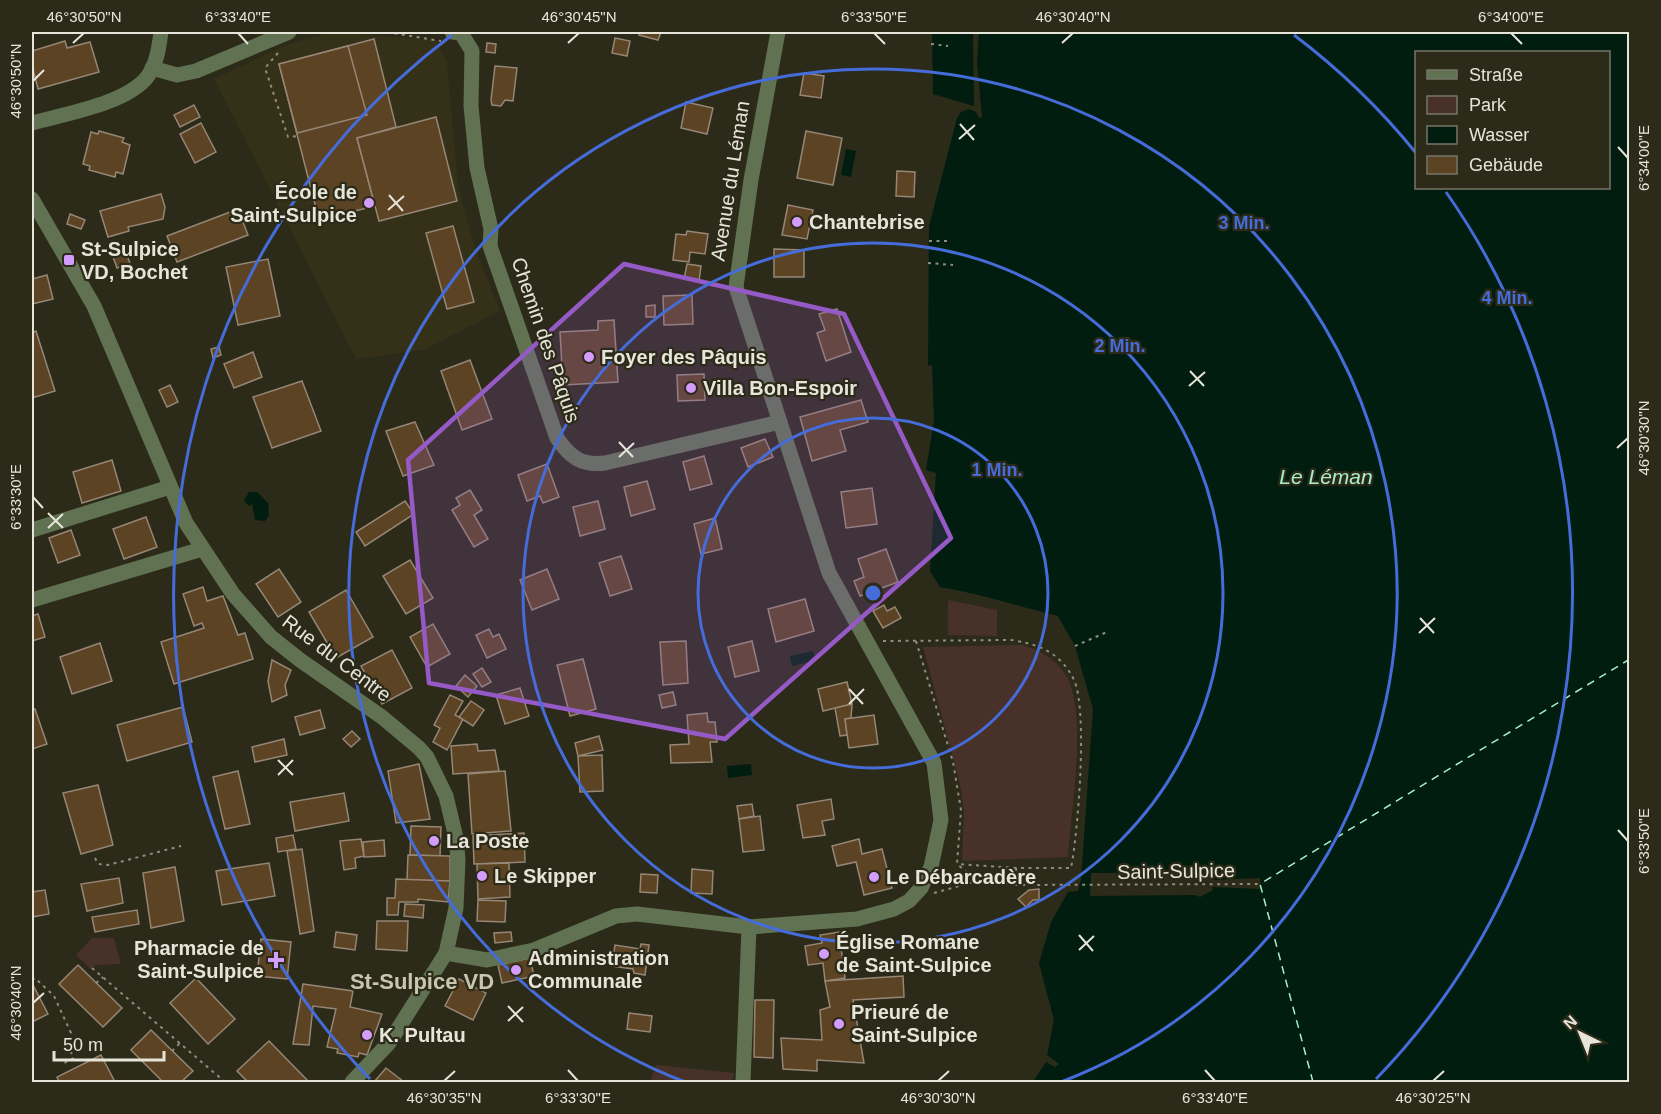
<svg xmlns="http://www.w3.org/2000/svg" width="1661" height="1114" font-family="Arial,sans-serif">
  <rect width="100%" height="100%" fill="#2c2a18"/>
  <path fill="#353118" d="M331,32L436,40L447,63L458,185L474,245L500,311L423,350L356,359L214,79L288,44Z"/>
  <g fill="#483129">
    <path d="M948,600L997,610V636L948,635Z"/>
    <path d="M1021,645C1041,650 1058,660 1068,679C1087,719 1071,812 1068,857L962,861L964,811L960,784L923,647Z"/>
    <path d="M92,938H114L121,964L95,965L91,969L76,955Z"/>
    <path d="M656,1065L734,1073L732,1082H650Z"/>
  </g>
  <g fill="#001d10" fill-rule="evenodd">
    <path d="M932,32H973L974,106L933,94Z"/>
    <path d="M979,32H1629V1082H1033L1046,1062L1055,1067L1059,1064L1047,1055L1054,1020L1039,963L1051,922L1068,892L1078,891L1081,879L1093,709L1075,646L1058,616C1018,606 980,594 940,587L930,571L936,473L926,470L934,421L932,366L928,365L929,226L957,118L961,112L969,109L976,112L979,118L982,117L977,62ZM1416,52H1608V188H1416ZM1091,873H1203L1211,876L1212,880L1260,878L1261,889L1212,887L1213,890L1200,897L1195,895L1090,896Z"/>
    <path d="M846,149L856,151L851,177L841,175Z"/>
    <path d="M249,492H257L268,503L269,515L265,521L255,520L252,504L249,506L244,501Z"/>
    <path d="M813,651L816,660L792,666L790,656Z"/>
    <path d="M751,764L752,775L728,778L727,766Z"/>
  </g>
  <g fill="none" stroke-linecap="round" stroke-linejoin="round">
    <path stroke="#a7efcb" stroke-width="1.5" stroke-dasharray="8 6" stroke-linecap="butt" d="M1313,1082L1260,884L1630,659"/>
  </g>
  <g fill="#5b4324" stroke="#958675" stroke-width="1.5">
    <path d="M641,32H661L658,40L639,35Z"/>
    <path d="M615,38L630,41L627,56L612,53Z"/>
    <path d="M374,39L396,127L357,138L375,206L319,220L279,64Z"/>
    <path d="M65,41L67,48L90,42L99,72L38,89L32,65V51Z"/>
    <path d="M487,43L496,44L495,53L486,52Z"/>
    <path d="M348,46L367,115L297,133L279,64Z"/>
    <path d="M495,66L517,68L513,101L505,100L501,106L492,105L491,100Z"/>
    <path d="M804,73L824,76L821,98L800,95Z"/>
    <path d="M686,102L713,108L707,134L681,128Z"/>
    <path d="M194,105L200,117L180,127L174,115Z"/>
    <path d="M436,117L457,201L379,221L357,138Z"/>
    <path d="M201,123L216,152L195,163L180,134Z"/>
    <path d="M99,131L124,138L122,142L130,145L123,174L116,172L115,177L89,170L90,166L83,164L91,132L98,134Z"/>
    <path d="M806,131L842,138L833,185L797,178Z"/>
    <path d="M897,171L915,172L914,197L896,196Z"/>
    <path d="M161,194L165,207L163,219L128,227L129,231L108,237L100,211Z"/>
    <path d="M788,205L813,210L807,239L782,235Z"/>
    <path d="M238,209L248,235L177,262L167,236Z"/>
    <path d="M70,214L85,220L81,229L67,224Z"/>
    <path d="M453,226L474,302L447,309L426,233Z"/>
    <path d="M687,231L708,234L705,254L690,252L689,262L673,260L676,234L686,235Z"/>
    <path d="M124,249L130,263L117,268L112,254Z"/>
    <path d="M774,249L804,250V277H774Z"/>
    <path d="M268,259L280,316L238,325L226,267Z"/>
    <path d="M687,264L701,266L699,281L684,279Z"/>
    <path d="M47,275L53,299L32,304V279Z"/>
    <path d="M692,295L693,324L664,325L663,296Z"/>
    <path d="M655,305V317H646V306Z"/>
    <path d="M837,309L851,352L826,361L817,333L825,330L819,314Z"/>
    <path d="M614,320L618,382L563,385L560,332L598,330V321Z"/>
    <path d="M36,331L55,391L32,398V333Z"/>
    <path d="M219,347L221,355L213,358L211,349Z"/>
    <path d="M253,352L262,377L234,388L224,364Z"/>
    <path d="M470,360L492,419L462,430L441,371Z"/>
    <path d="M704,374L705,400L678,401L677,375Z"/>
    <path d="M302,381L321,431L272,448L253,397Z"/>
    <path d="M170,385L178,402L167,407L159,390Z"/>
    <path d="M861,400L868,422L840,430L846,451L812,461L800,417Z"/>
    <path d="M415,422L434,465L403,476L386,431Z"/>
    <path d="M765,439L773,457L748,467L741,448Z"/>
    <path d="M704,456L712,484L690,490L683,462Z"/>
    <path d="M112,460L121,491L82,503L73,472Z"/>
    <path d="M547,464L559,497L543,503L540,496L527,501L518,475Z"/>
    <path d="M647,481L655,509L631,516L624,487Z"/>
    <path d="M872,488L877,524L846,528L841,492Z"/>
    <path d="M470,490L482,510L474,515L488,539L474,547L452,510L460,505L456,498Z"/>
    <path d="M405,501L414,514L365,546L356,532Z"/>
    <path d="M598,501L605,529L580,536L573,507Z"/>
    <path d="M146,517L157,547L124,559L113,529Z"/>
    <path d="M715,518L722,549L701,554L694,524Z"/>
    <path d="M71,530L80,555L58,563L49,538Z"/>
    <path d="M886,549L898,582L860,596L854,581L864,577L858,559Z"/>
    <path d="M621,556L632,589L610,596L599,563Z"/>
    <path d="M410,560L433,598L406,614L383,576Z"/>
    <path d="M279,569L301,602L278,617L256,584Z"/>
    <path d="M547,569L559,599L532,610L520,580Z"/>
    <path d="M203,587L207,601L223,596L238,635L245,633L253,659L174,684L161,642L204,628L202,623L194,626L183,594Z"/>
    <path d="M346,590L373,637L336,658L309,612Z"/>
    <path d="M805,599L814,631L776,642L768,609Z"/>
    <path d="M884,605L887,611L895,607L901,618L883,628L873,611Z"/>
    <path d="M38,614L45,637L32,641V616Z"/>
    <path d="M433,624L450,654L427,667L410,637Z"/>
    <path d="M489,629L493,637L499,634L506,649L487,658L476,635Z"/>
    <path d="M686,641L688,683L663,685L660,642Z"/>
    <path d="M752,641L759,671L735,677L728,647Z"/>
    <path d="M100,643L112,681L72,694L60,657Z"/>
    <path d="M392,650L412,688L382,704L361,666Z"/>
    <path d="M583,659L596,709L570,716L557,665Z"/>
    <path d="M272,660L291,670L285,685L287,695L272,702L268,681Z"/>
    <path d="M482,668L491,682L482,687L473,674Z"/>
    <path d="M465,675L477,686L468,697L456,686Z"/>
    <path d="M847,682L852,704L823,711L818,689Z"/>
    <path d="M520,688L529,716L505,724L496,695Z"/>
    <path d="M673,692L676,705L662,708L659,695Z"/>
    <path d="M450,695L463,701L455,715L463,719L447,750L433,742L440,728L434,725Z"/>
    <path d="M471,701L484,710L473,726L459,717Z"/>
    <path d="M852,704L851,718L845,719L847,735L840,736L835,708Z"/>
    <path d="M183,707L192,742L127,761L117,725Z"/>
    <path d="M35,709L47,744L32,749V710Z"/>
    <path d="M320,710L325,728L300,735L295,717Z"/>
    <path d="M707,713L708,722H715L717,742H710L712,762L671,763L670,745L689,744L687,715Z"/>
    <path d="M874,715L878,744L849,748L845,719Z"/>
    <path d="M352,731L360,739L351,747L343,739Z"/>
    <path d="M599,736L603,750L578,756L575,743Z"/>
    <path d="M284,739L287,755L255,762L252,747Z"/>
    <path d="M477,744L478,751L495,750L499,771L453,774L451,746Z"/>
    <path d="M602,755L603,791L580,792L578,756Z"/>
    <path d="M419,764L430,819L396,823L388,771Z"/>
    <path d="M238,771L250,824L225,829L213,777Z"/>
    <path d="M505,771L511,831L472,834L468,774Z"/>
    <path d="M98,785L113,845L81,854L63,793Z"/>
    <path d="M344,793L349,821L295,831L290,802Z"/>
    <path d="M831,799L834,819L822,821L825,835L803,838L797,805Z"/>
    <path d="M752,804L754,816L739,819L737,806Z"/>
    <path d="M760,816L764,850L743,852L739,819Z"/>
    <path d="M411,826L441,827L440,856L410,855Z"/>
    <path d="M524,833L525,862L474,864L473,836Z"/>
    <path d="M293,835L296,849L278,852L276,838Z"/>
    <path d="M361,839L364,856L355,858L356,868L344,870L340,841Z"/>
    <path d="M859,839L862,854L882,849L892,888L864,895L856,862L837,866L832,846Z"/>
    <path d="M384,840L385,856L364,857L363,842Z"/>
    <path d="M302,849L314,931L300,934L287,851Z"/>
    <path d="M408,855L450,856V881L407,880Z"/>
    <path d="M269,863L275,896L222,905L216,871Z"/>
    <path d="M509,863L510,897L478,899L477,864Z"/>
    <path d="M175,867L184,921L151,928L143,873Z"/>
    <path d="M692,869L713,871L712,894L691,893Z"/>
    <path d="M641,874L658,875L657,893L640,892Z"/>
    <path d="M119,878L123,903L87,911L81,884Z"/>
    <path d="M396,879L450,881L448,902L418,899V902H399L398,915H387V898H395Z"/>
    <path d="M1039,889V900H1033L1026,907L1018,899L1029,890Z"/>
    <path d="M45,890L49,914L32,917V892Z"/>
    <path d="M478,900L506,901L505,922L477,921Z"/>
    <path d="M405,904L424,905L423,918L404,916Z"/>
    <path d="M137,910L139,924L95,932L92,917Z"/>
    <path d="M377,921H408L407,951L376,949Z"/>
    <path d="M336,932L357,935L355,950L334,947Z"/>
    <path d="M511,932L512,941L495,943L494,933Z"/>
    <path d="M839,932L845,978L825,981L823,963L808,965L805,946L822,943L820,935Z"/>
    <path d="M261,939L291,942L287,979L257,976Z"/>
    <path d="M641,944L649,945L645,975L634,973L633,969L612,966L615,945L640,949Z"/>
    <path d="M530,958L534,976L502,983L498,965Z"/>
    <path d="M78,965L122,1008L103,1027L59,984Z"/>
    <path d="M903,976L904,997L853,1000L864,1063L817,1060V1071L783,1069L781,1038L822,1040L820,1010L830,1007L825,981Z"/>
    <path d="M196,978L235,1019L208,1044L170,1003Z"/>
    <path d="M459,979L486,993L473,1020L445,1006Z"/>
    <path d="M32,983L48,1014L32,1022Z"/>
    <path d="M303,984L353,991L350,1007L382,1014L367,1055L359,1053L358,1057L337,1053L338,1049L327,1047L336,1009L313,1006L309,1045L293,1044Z"/>
    <path d="M755,1000H774L773,1058L754,1057Z"/>
    <path d="M629,1013L652,1016L650,1032L627,1029Z"/>
    <path d="M151,1030L193,1071L181,1082H163L131,1050Z"/>
    <path d="M269,1041L309,1082H248L237,1071Z"/>
    <path d="M101,1055L115,1082H59L57,1077Z"/>
    <path d="M386,1068L404,1082H374Z"/>
  </g>
  <g fill="none" stroke-linecap="round" stroke-linejoin="round">
    <g stroke="#8f8d7f" stroke-width="2" stroke-dasharray="3 4.5" stroke-linecap="butt">
      <path d="M331,32H343"/>
      <path d="M387,32L441,41"/>
      <path d="M931,44L948,46"/>
      <path d="M278,53L265,68L288,137L298,136"/>
      <path d="M929,241H949"/>
      <path d="M928,263L953,265"/>
      <path d="M883,641L1011,640C1039,644 1061,653 1074,680C1088,710 1078,833 1071,868H1016L957,864"/>
      <path d="M916,641L953,762L961,810L957,864L976,880"/>
      <path d="M1075,646L1107,632"/>
      <path d="M95,858L98,864L108,865L181,846"/>
      <path d="M1016,868V885"/>
      <path d="M934,893L977,881L1016,885L1260,884"/>
      <path d="M92,968L225,1082"/>
      <path d="M32,980L35,978L54,996L71,1033C65,1043 69,1049 74,1058L64,1063"/>
      <path d="M96,983L103,977"/>
      <path d="M172,1051L180,1043"/>
      <path d="M32,1079L34,1078"/>
    </g>
    <g stroke="#607252" stroke-width="15">
      <path d="M452,32L461,33L472,51L471,106L477,168L491,229L490,246L557,438C570,457 581,466 605,463L780,422"/>
      <path d="M152,68L177,75L196,71L289,32"/>
      <path d="M32,123C64,114 127,104 148,76C157,63 159,47 161,32"/>
      <path d="M32,199L94,306L186,523L233,594L271,637L300,660L382,717L419,748L427,757L446,796L456,838L458,860L456,908L446,953L389,1043L352,1082"/>
      <path d="M32,530L170,487"/>
      <path d="M32,600L202,549"/>
      <path d="M446,953L487,960L534,950L616,916L637,914L749,927L857,919L894,909L909,901L921,888L931,867L941,820L934,763L829,573L736,287L751,180L778,32"/>
      <path d="M743,1082L749,927"/>
    </g>
  </g>
  <path fill="#965ac6" fill-opacity="0.2" stroke="#965ac6" stroke-width="4.5" stroke-linejoin="round" d="M624,264L844,314L951,538L725,739L429,683L408,460Z"/>
  <path fill="none" stroke="#e7e5da" stroke-width="2" d="M238,33L248,44M874,33L885,44M1511,33L1522,44M73,43L84,33M568,43L579,33M1062,43L1073,33M33,81L44,70M960,124L974,140M959,139L975,125M1618,147L1628,158M389,195L403,211M388,210L404,196M1190,371L1204,386M1189,386L1205,372M619,442L633,457M1617,448L1628,438M619,457L634,443M33,497L43,508M48,513L63,528M48,528L63,514M1420,618L1434,633M1419,633L1435,618M849,689L863,704M849,704L864,689M278,760L293,775M278,775L293,760M1618,830L1628,841M1079,935L1093,951M1079,950L1094,936M33,1003L44,993M508,1006L523,1022M508,1021L523,1007M568,1070L578,1081M1205,1070L1215,1081M444,1081L455,1071M938,1081L949,1071M1433,1081L1444,1071"/>
  <g fill="none" stroke="#456cd8" stroke-width="3">
    <circle cx="873" cy="593" r="175"/>
    <circle cx="873" cy="593" r="350"/>
    <path d="M685 1082A524 524 0 1 1 1061 1082"/>
    <path d="M370 1079A699 699 0 0 1 452 35M1294 35A699 699 0 0 1 1416 153M1446 192A699 699 0 0 1 1376 1079"/>
  </g>
  <g fill="#d49cfc" stroke="#2c2a18" stroke-width="2">
    <circle cx="369" cy="203" r="6"/>
    <circle cx="797" cy="222" r="6"/>
    <rect x="63" y="254" width="12" height="12" rx="3"/>
    <circle cx="589" cy="357" r="6"/>
    <circle cx="691" cy="388" r="6"/>
    <circle cx="434" cy="841" r="6"/>
    <circle cx="482" cy="876" r="6"/>
    <circle cx="874" cy="877" r="6"/>
    <circle cx="824" cy="954" r="6"/>
    <path d="M273 951h6v6h6v6h-6v6h-6v-6h-6v-6h6z"/>
    <circle cx="516" cy="970" r="6"/>
    <circle cx="839" cy="1024" r="6"/>
    <circle cx="367" cy="1035" r="6"/>
  </g>
  <g text-anchor="middle" dominant-baseline="central" stroke-width="4.5" stroke-linejoin="round" paint-order="stroke">
    <g font-size="20" fill="#e7e5da" stroke="#2c2a18">
      <text transform="translate(730 181) rotate(-81)">Avenue du Léman</text>
      <text transform="translate(546 340) rotate(71)">Chemin des Pâquis</text>
      <text transform="translate(337 658) rotate(37)">Rue du Centre</text>
      <text transform="translate(1176 871) rotate(-1)">Saint-Sulpice</text>
    </g>
    <g font-size="20" font-weight="bold" fill="#e7e5da" stroke="#2c2a18" text-anchor="start">
      <text x="357" y="192" text-anchor="end">École de<tspan x="357" dy="23">Saint-Sulpice</tspan></text>
      <text x="809" y="222">Chantebrise</text>
      <text x="81" y="249">St-Sulpice<tspan x="81" dy="23">VD, Bochet</tspan></text>
      <text x="601" y="357">Foyer des Pâquis</text>
      <text x="703" y="388">Villa Bon-Espoir</text>
      <text x="446" y="841">La Poste</text>
      <text x="494" y="876">Le Skipper</text>
      <text x="886" y="877">Le Débarcadère</text>
      <text x="836" y="942">Église Romane<tspan x="836" dy="23">de Saint-Sulpice</tspan></text>
      <text x="264" y="948" text-anchor="end">Pharmacie de<tspan x="264" dy="23">Saint-Sulpice</tspan></text>
      <text x="528" y="958">Administration<tspan x="528" dy="23">Communale</tspan></text>
      <text x="851" y="1012">Prieuré de<tspan x="851" dy="23">Saint-Sulpice</tspan></text>
      <text x="379" y="1035">K. Pultau</text>
    </g>
    <g font-size="21" font-style="italic" fill="#a7efcb" stroke="#2c2a18">
      <text x="1326" y="476">Le Léman</text>
    </g>
    <g font-size="22" font-weight="bold" fill="#c9c6b0" stroke="#2c2a18">
      <text x="422" y="981">St-Sulpice VD</text>
    </g>
  </g>
  <circle cx="873" cy="593" r="9" fill="#456cd8" stroke="#2c2a18" stroke-width="3"/>
  <g font-size="18" text-anchor="middle" font-weight="bold" fill="#456cd8" stroke="#2c2a18" stroke-width="4.5" stroke-linejoin="round" paint-order="stroke">
    <text x="1244" y="229">3 Min.</text>
    <text x="1507" y="304">4 Min.</text>
    <text x="1120" y="352">2 Min.</text>
    <text x="997" y="476">1 Min.</text>
  </g>
  <rect width="1661" height="1114" fill="none" stroke="#2c2a18" stroke-width="66"/>
  <rect x="1415" y="51" width="195" height="138" fill="#2c2a18" stroke="#777566" stroke-width="1.5"/>
  <rect x="1427" y="70" width="30" height="9" fill="#607252" stroke="#777566" stroke-width="1.5"/>
  <text x="1469" y="81" font-size="18" fill="#e7e5da">Straße</text>
  <rect x="1427" y="96" width="30" height="18" fill="#483129" stroke="#777566" stroke-width="1.5"/>
  <text x="1469" y="111" font-size="18" fill="#e7e5da">Park</text>
  <rect x="1427" y="126" width="30" height="18" fill="#001d10" stroke="#777566" stroke-width="1.5"/>
  <text x="1469" y="141" font-size="18" fill="#e7e5da">Wasser</text>
  <rect x="1427" y="156" width="30" height="18" fill="#5b4324" stroke="#777566" stroke-width="1.5"/>
  <text x="1469" y="171" font-size="18" fill="#e7e5da">Gebäude</text>
  <g transform="translate(1580 1033) rotate(317)" stroke="#2c2a18" stroke-width="4.5" paint-order="stroke">
  <path d="M0-4.5L10 22L0 15L-10 22Z" fill="#e7e5da"/>
  <text y="-9" font-size="16" font-weight="bold" text-anchor="middle" fill="#e7e5da">N</text>
  </g>
  <path d="M54 1051v9h110v-9" fill="none" stroke="#e7e5da" stroke-width="3"/>
  <text x="63" y="1051" font-size="18" fill="#e7e5da" stroke="#2c2a18" stroke-width="4.5" paint-order="stroke">50 m</text>
  <rect x="33" y="33" width="1595" height="1048" fill="none" stroke="#e7e5da" stroke-width="2"/>
  <g font-size="15" text-anchor="middle" fill="#e7e5da">
    <text x="84" y="22">46°30'50"N</text>
    <text x="238" y="22">6°33'40"E</text>
    <text x="579" y="22">46°30'45"N</text>
    <text x="874" y="22">6°33'50"E</text>
    <text x="1073" y="22">46°30'40"N</text>
    <text x="1511" y="22">6°34'00"E</text>
    <text transform="translate(16 81) rotate(-90)" y="5">46°30'50"N</text>
    <text transform="translate(1644 158) rotate(-90)" y="5">6°34'00"E</text>
    <text transform="translate(1644 438) rotate(-90)" y="5">46°30'30"N</text>
    <text transform="translate(16 497) rotate(-90)" y="5">6°33'30"E</text>
    <text transform="translate(1644 841) rotate(-90)" y="5">6°33'50"E</text>
    <text transform="translate(16 1003) rotate(-90)" y="5">46°30'40"N</text>
    <text x="444" y="1103">46°30'35"N</text>
    <text x="578" y="1103">6°33'30"E</text>
    <text x="938" y="1103">46°30'30"N</text>
    <text x="1215" y="1103">6°33'40"E</text>
    <text x="1433" y="1103">46°30'25"N</text>
  </g>
</svg>
